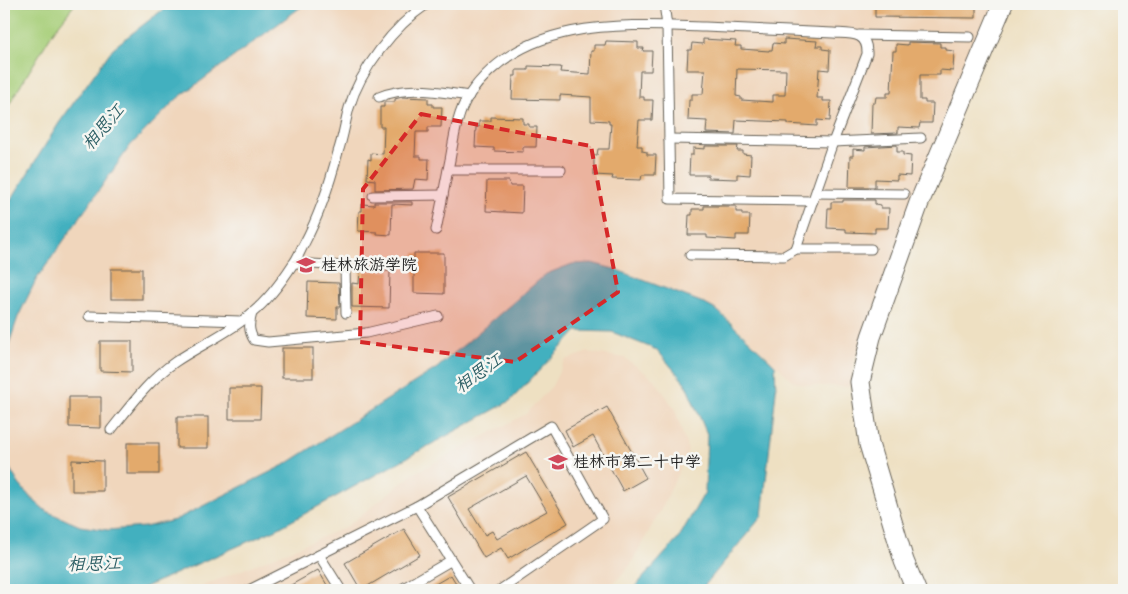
<svg xmlns="http://www.w3.org/2000/svg" width="1128" height="594" font-family="Kalam,'LXGW WenKai TC',sans-serif">
  <rect width="100%" height="100%" fill="#f6f6f2"/>
  <filter id="ink" filterUnits="userSpaceOnUse"><feTurbulence type="fractalNoise" baseFrequency=".02" numOctaves="2"/><feDisplacementMap in="SourceGraphic" scale="10" xChannelSelector="R" yChannelSelector="G"/><feConvolveMatrix kernelMatrix="1 2 1 2 8 2 1 2 1" color-interpolation-filters="sRGB"/></filter>
  <filter id="wash" filterUnits="userSpaceOnUse"><feTurbulence type="fractalNoise" baseFrequency=".0096" numOctaves="4" result="noise"/><feDisplacementMap in="SourceGraphic" scale="20" xChannelSelector="R" yChannelSelector="G"/><feGaussianBlur stdDeviation="1.12" result="paint"/><feColorMatrix in="noise" values="0 0 0 0 0 0 0 0 0 0 0 0 0 0 0 0 0 1.4 0 .05"/><feComposite in="paint" operator="in"/></filter>
  <g filter="url(#wash)">
    <rect width="100%" height="100%" fill="#eee0c2"/>
    <g fill="#f0d6bc">
      <path d="M305,4H996L855,358L850,387L805,385L794,382L725,316L701,302L546,274L437,368L286,464L175,520L145,527L108,530L80,526L46,511L30,497L19,484L7,464L4,439V371L9,344L18,317L36,280L130,146L178,98Z"/>
      <path d="M588,352L625,358L655,380L675,409L688,451L664,504L629,567L607,590H193L346,527L413,474L526,414L552,386L565,360Z"/>
    </g>
    <path fill="#a8cf7a" stroke="#62764b" d="M4,4H75L53,32L4,113Z"/>
    <g fill="#42b0bf" stroke="#2f666e">
      <path d="M170,4H305L178,98L130,146L36,280L18,317L9,344L4,371V211L59,123L113,48Z"/>
      <path d="M592,263L614,269L701,302L718,311L775,365L776,391L762,516L701,590H632L678,539L705,492L707,434L685,383L657,350L612,332L577,331L510,401L277,529L138,590H4V439L7,464L19,484L30,497L46,511L80,526L108,530L145,527L175,520L286,464L437,368L546,274L572,264Z"/>
    </g>
    <g fill="none" stroke-linecap="round" stroke-linejoin="round">
      <path stroke="#42b0bf" stroke-width="5" d="M163,4L169,12"/>
    </g>
    <g id="blocks">
      <g fill="#e3aa6c" fill-rule="evenodd">
        <path d="M875,4H976V18L875,17Z"/>
        <path d="M703,39L736,41L735,46H741V49L769,51V50H772L773,43L784,44V39L817,41L816,46H822V49L830,50L829,70L819,69L817,98H823V101H831L830,121L817,120V126L788,124V122L736,120L735,134L706,133L707,121L688,120L689,100H692V94H703L705,70H687L688,50H691L692,43L703,44ZM737,69L786,70L785,95H773V102L741,100V97L736,96Z"/>
        <path d="M606,41L638,42V48H644L643,51H652L651,71H640L639,97H644V100H653L652,120H639L637,146H642V151L647,152V155H656L655,175H642L641,180L612,179L613,176L594,175V155H597L598,149H609L611,124H609V121L591,120V97L560,95V100L512,99L513,76H516V70H528V66L561,67L560,72L590,74L591,51H594V45H605Z"/>
        <path d="M908,42L940,43V47H946V50L954,51L953,71L940,70V75H920V100H925V103H933L932,123H920L919,128L898,127V133L871,134L872,103H875L876,97H887V93H891L893,51H896V44L908,45Z"/>
        <path d="M402,97L428,98V104H433V107H442L441,127H428V132H416L415,156H421V159H429L428,180L415,179L413,189L375,190V180L367,179L368,159L371,160V153L383,154L384,127H380V107H384V102H395V99Z"/>
        <path d="M491,117L523,118V124H529V127H537L536,147H523V152L494,151V148L475,147L476,127H479V121H491Z"/>
        <path d="M897,145V152H903V155L911,156L910,176L897,175V180L875,179V187H849L850,156H853V149L865,150V147Z"/>
        <path d="M705,146H738L737,151H743V154L751,155L750,175L737,174V179L708,178V175H689L690,155H693V148L705,149Z"/>
        <path d="M487,181H509L510,186H523L522,213L486,211Z"/>
        <path d="M843,200H875V204L881,205V208H889L888,228H875V233L846,232V229L827,228L828,208H831V202H843Z"/>
        <path d="M374,202H412V205L392,204L391,235L377,234V232L358,231L359,211H362V204L374,205Z"/>
        <path d="M704,206H736V212H742V215H750L749,235H736V240L707,238V235H688L689,215H692V209H704Z"/>
        <path d="M414,253H444V294L414,293Z"/>
        <rect x="111" y="269" width="31" height="30"/>
        <path d="M360,271H390L389,308L352,307V283L359,284Z"/>
        <path d="M308,282L339,283L340,307H337V319L307,318Z"/>
        <path d="M100,341H132V372L100,371Z"/>
        <rect x="282" y="348" width="31" height="30"/>
        <path d="M229,388H261L260,419H229Z"/>
        <path d="M69,397H101V428L69,427Z"/>
        <path d="M607,407L646,478L623,491L593,436L573,447L565,430Z"/>
        <rect x="177" y="417" width="31" height="31"/>
        <rect x="127" y="443" width="32" height="31"/>
        <path d="M526,452L568,523L508,559L501,548L484,558L448,497ZM526,476L547,511L497,539L492,531L485,535L469,509Z"/>
        <path d="M72,460L103,461V491H72Z"/>
        <path d="M404,529L420,555L361,590L345,563Z"/>
        <path d="M318,570L330,590H282Z"/>
        <path d="M451,575L460,590H425Z"/>
      </g>
    </g>
  </g>
  <g filter="url(#ink)">
    <use href="#blocks" fill-opacity="0" stroke="#666156" stroke-width="1"/>
    <g fill="none" stroke-linecap="round" stroke-linejoin="round">
      <g stroke="#666156" stroke-width="11">
        <g id="lane">
          <path d="M664,4L667,26L670,199L813,201"/>
          <path d="M859,35L970,37"/>
          <path d="M379,97C408,85 439,92 469,96"/>
          <path d="M669,139L833,142L921,138"/>
          <path d="M448,170H561"/>
          <path d="M816,193L904,194"/>
          <path d="M373,196L443,195"/>
          <path d="M436,230C441,207 445,183 450,160C454,138 457,113 469,95C523,17 622,24 705,27C747,29 790,31 833,33C850,34 868,31 867,54L833,142L796,249"/>
          <path d="M690,255L784,256L796,249H871"/>
          <path d="M295,263L345,266L346,313"/>
          <path d="M252,313C249,324 248,330 254,340L268,342L366,333L438,316"/>
          <path d="M89,316L241,321"/>
          <path d="M111,430C131,405 149,380 175,362C200,345 229,333 252,313C268,300 282,281 293,264C298,258 300,251 304,244C319,216 330,183 338,152C343,138 345,123 349,108C360,70 394,26 427,4"/>
          <path d="M319,555L341,590"/>
          <path d="M249,590L417,506"/>
          <path d="M400,590L450,561"/>
          <path d="M470,590L417,506L551,426L603,519L500,590"/>
        </g>
      </g>
      <g stroke="#666156" stroke-width="21">
        <path id="street" d="M916,590L904,561L869,444L860,382L871,337L919,203L1003,4"/>
      </g>
      <use href="#lane" stroke="#fff" stroke-width="9"/>
      <use href="#street" stroke="#fff" stroke-width="19"/>
    </g>
  </g>
  <path fill="#d62828" fill-opacity="0.2" stroke="#d62828" stroke-width="4" stroke-dasharray="10 6" stroke-linejoin="round" d="M421,114L591,146L618,292L515,362L360,342L363,189Z"/>
  <defs>
    <g id="university-bare" transform="scale(1.5)"><path d="M0-5L7-2L0 1L-7-2ZM-4 1L0 2.5L4 1V4Q0 6-4 4Z" fill="#d1495b" stroke="#f6f6f2" stroke-width="2.5" paint-order="stroke"/></g>
    <g id="school-bare" transform="scale(1.5)"><path d="M0-5L7-2L0 1L-7-2ZM-4 1L0 2.5L4 1V4Q0 6-4 4Z" fill="#d1495b" stroke="#f6f6f2" stroke-width="2.5" paint-order="stroke"/></g>
  </defs>
  <g fill-rule="evenodd">
    <use href="#university-bare" x="306" y="265"/>
    <use href="#school-bare" x="558" y="462"/>
  </g>
  <g text-anchor="middle" dominant-baseline="central" stroke-width="5" stroke-linejoin="round" paint-order="stroke">
    <g font-size="16" fill="#1c1c1c" stroke="#f6f6f2" text-anchor="start">
      <text x="321" y="265">桂林旅游学院</text>
      <text x="573" y="462">桂林市第二十中学</text>
    </g>
    <g font-size="18" font-style="italic" fill="#2d5f65" stroke="#f6f6f2">
      <text transform="translate(104 128) rotate(-49)">相思江</text>
      <text transform="translate(479 374) rotate(-35)">相思江</text>
      <text transform="translate(94 565) rotate(-1)">相思江</text>
    </g>
  </g>
  <rect width="1128" height="594" fill="none" stroke="#f6f6f2" stroke-width="20"/>
</svg>
